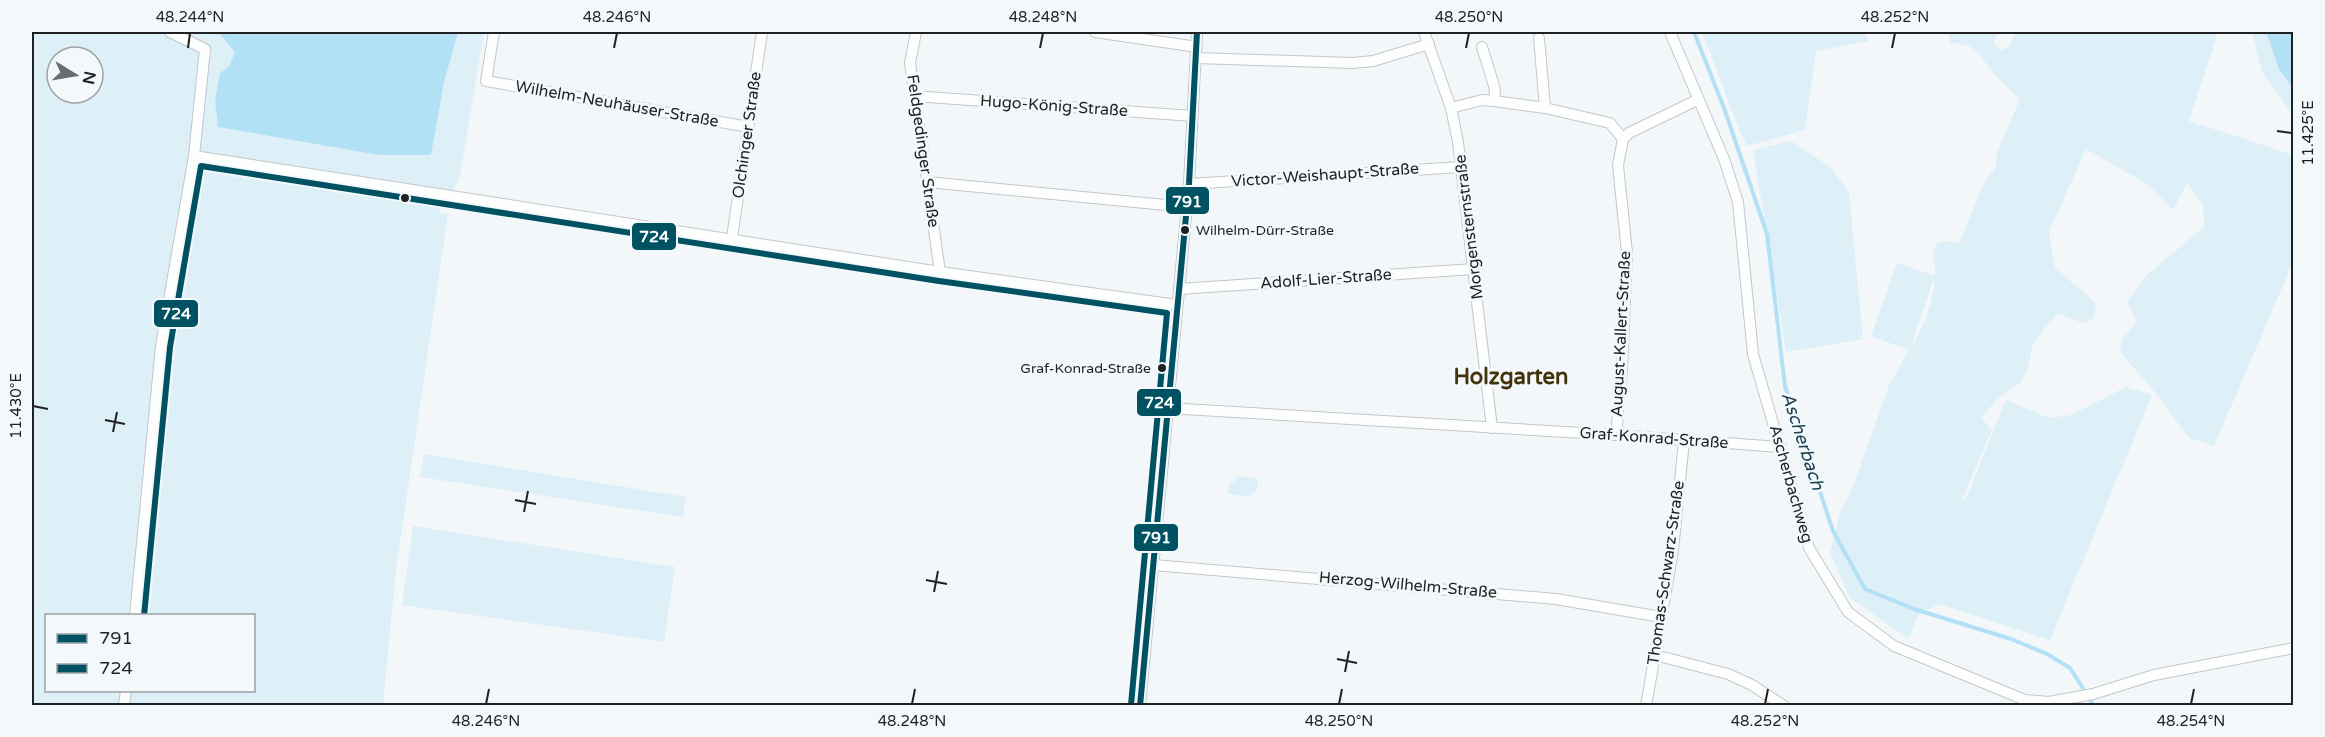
<svg xmlns="http://www.w3.org/2000/svg" width="2325" height="737" font-family="'Varela Round',sans-serif">
  <rect width="100%" height="100%" fill="#f4f7f9"/>
  <g fill="#ddeff7" fill-rule="evenodd">
    <path d="M32,32H484L459,181L438,212L448,214L396,570L383,705H32ZM57,57H93V93H57ZM46,616H254V690H46Z"/>
    <path d="M1702,32H1863L1869,41L1816,51L1805,130L1747,146C1729,109 1718,69 1702,32Z"/>
    <path d="M1947,32H1998L1994,44L2000,50L2009,47L2015,32H2218L2189,121L2293,155V262L2214,446L2189,438L2150,386L2120,352L2122,340L2137,321L2127,302L2147,275L2205,226L2202,203L2187,183L2173,210L2147,184L2086,149L2049,232L2055,268L2096,303L2094,318L2083,323L2058,314L2044,329L2033,345L2027,371L2020,383L1998,398L1981,418L1992,430L1962,500L1966,499L2006,400L2049,418L2071,415L2126,387L2152,395L2050,640L1939,604L1918,615L1909,639L1850,598L1830,552L1841,510L1851,492L1890,383L1909,350L1871,336L1897,263L1935,276C1936,262 1931,260 1936,244L1944,241L1959,243L1986,179L1996,167L1997,153L2020,99C2011,90 2000,81 1992,71C1977,53 1978,44 1951,43ZM1934,278C1936,297 1921,333 1910,349Z"/>
    <path d="M2252,32H2266L2273,53L2293,88V116L2262,72Z"/>
    <path d="M1791,141L1830,167L1849,192L1863,339L1786,352L1753,150Z"/>
    <path d="M424,454L686,497L683,517L420,477Z"/>
    <path d="M1238,476L1256,478L1258,480L1257,491L1251,493V497L1228,494L1229,483H1234Z"/>
    <path d="M413,526L675,567L664,642L402,605Z"/>
  </g>
  <g fill="#b2e1f6">
    <path d="M221,32H458L444,82L431,155H379L218,127L215,101L220,73L229,67L235,52L220,34Z"/>
    <path d="M2266,32H2293V88L2279,69Z"/>
  </g>
  <g fill="none" stroke-linecap="round" stroke-linejoin="round">
    <path stroke="#b2e1f6" stroke-width="4" d="M1694,32L1724,108L1767,234L1785,386L1833,531L1865,589L1914,609L2011,639L2047,654L2070,668L2094,706"/>
    <g stroke="#c4c6c8" stroke-width="12">
      <g id="minor">
        <path d="M494,32L486,81L749,127"/>
        <path d="M916,32L910,63L940,272"/>
        <path d="M1095,32L1197,47"/>
        <path d="M1424,32L1451,108L1458,142L1492,428"/>
        <path d="M1670,32L1724,159L1738,202L1753,354L1809,548L1848,612L1894,646L2025,700L2049,702L2093,694L2154,675L2294,648"/>
        <path d="M1539,38L1545,108"/>
        <path d="M1482,47L1495,89L1494,101"/>
        <path d="M1196,58L1353,63L1373,61L1429,44"/>
        <path d="M914,96L1193,116"/>
        <path d="M1451,108L1482,100L1494,101L1545,108L1610,123L1623,139"/>
        <path d="M194,156L940,272L1177,305"/>
        <path d="M927,182L1186,207"/>
        <path d="M1189,184L1462,167"/>
        <path d="M732,238L762,32"/>
        <path d="M1179,289L1474,269"/>
        <path d="M1167,408L1616,435L1781,447"/>
        <path d="M1616,435L1622,369L1627,253L1618,165L1623,139L1629,133L1697,100"/>
        <path d="M1153,565L1556,599L1661,617"/>
        <path d="M135,616L161,346L194,156L205,49L170,32"/>
        <path d="M1655,655L1728,674L1752,685L1784,706"/>
        <path d="M124,706L126,690"/>
        <path d="M1140,706L1189,184L1197,32"/>
        <path d="M1646,706L1673,550L1684,441"/>
      </g>
    </g>
    <use href="#minor" stroke="#fdfefe" stroke-width="10"/>
    <g stroke="#f3f8fa" stroke-width="10">
      <path id="bus-1" d="M1140,706L1189,184L1197,32"/>
    </g>
    <g stroke="#f3f8fa" stroke-width="10">
      <path id="bus-2" d="M144,616L170,347L201,166L939,281L1167,313L1131,705"/>
    </g>
    <use href="#bus-1" stroke="#005262" stroke-width="6"/>
    <use href="#bus-2" stroke="#005262" stroke-width="6"/>
  </g>
  <path fill="none" stroke="#1f2122" stroke-width="2" d="M188,48L190,33M614,48L617,33M1040,48L1043,33M1466,48L1469,33M1892,48L1895,33M2277,131L2292,133M33,406L48,409M105,420L125,424M113,432L117,412M515,500L536,504M524,512L528,491M926,580L947,584M934,592L938,571M1337,659L1357,663M1345,672L1349,651M486,704L489,689M912,704L915,689M1339,704L1342,689M1765,704L1768,689M2191,704L2194,689"/>
  <g fill="#1f2122" stroke="#f3f8fa" stroke-width="2">
    <circle cx="405" cy="198" r="5"/>
    <circle cx="1185" cy="230" r="5"/>
    <circle cx="1162" cy="368" r="5"/>
  </g>
  <g text-anchor="middle" dominant-baseline="central" stroke-width="6" stroke-linejoin="round" paint-order="stroke">
    <g font-size="14" fill="#1f2122" stroke="#f3f8fa" text-anchor="start">
      <text x="1196" y="230">Wilhelm-Dürr-Straße</text>
      <text x="1151" y="368" text-anchor="end">Graf-Konrad-Straße</text>
    </g>
    <g font-size="16" fill="#1f2122" stroke="#f3f8fa">
      <text transform="translate(617 104) rotate(10)">Wilhelm-Neuhäuser-Straße</text>
      <text transform="translate(1054 106) rotate(4)">Hugo-König-Straße</text>
      <text transform="translate(747 135) rotate(-82)">Olchinger Straße</text>
      <text transform="translate(923 151) rotate(82)">Feldgedinger Straße</text>
      <text transform="translate(1325 175) rotate(-4)">Victor-Weishaupt-Straße</text>
      <text transform="translate(1469 227) rotate(-97)">Morgensternstraße</text>
      <text transform="translate(1326 279) rotate(-4)">Adolf-Lier-Straße</text>
      <text transform="translate(1621 334) rotate(-87)">August-Kallert-Straße</text>
      <text transform="translate(1654 438) rotate(4)">Graf-Konrad-Straße</text>
      <text transform="translate(1791 484) rotate(74)">Ascherbachweg</text>
      <text transform="translate(1666 573) rotate(-82)">Thomas-Schwarz-Straße</text>
      <text transform="translate(1408 585) rotate(5)">Herzog-Wilhelm-Straße</text>
    </g>
    <g font-size="18" font-style="italic" fill="#1c4252" stroke="#f3f8fa">
      <text transform="translate(1803 441) rotate(72)">Ascherbach</text>
    </g>
    <g font-size="22" font-weight="bold" fill="#43330a" stroke="#f3f8fa">
      <text x="1511" y="377">Holzgarten</text>
    </g>
  </g>
  <g stroke="#f3f8fa" stroke-width="2">
    <rect x="1165" y="186" width="45" height="29" rx="6" fill="#005262"/>
    <rect x="631" y="222" width="46" height="29" rx="6" fill="#005262"/>
    <rect x="153" y="299" width="46" height="29" rx="6" fill="#005262"/>
    <rect x="1136" y="388" width="46" height="29" rx="6" fill="#005262"/>
    <rect x="1133" y="523" width="46" height="29" rx="6" fill="#005262"/>
  </g>
  <g font-size="16" text-anchor="middle" font-weight="bold" fill="#fff">
    <text x="1187" y="207">791</text>
    <text x="654" y="242">724</text>
    <text x="176" y="319">724</text>
    <text x="1159" y="408">724</text>
    <text x="1156" y="543">791</text>
  </g>
  <rect width="2325" height="737" fill="none" stroke="#f3f8fa" stroke-width="66"/>
  <rect x="45" y="614" width="210" height="78" fill="#f3f8fa" stroke="#9ea2a4" stroke-width="1.5"/>
  <rect x="57" y="634" width="30" height="9" fill="#005262" stroke="#9ea2a4" stroke-width="1.5"/>
  <text x="99" y="644" font-size="18" fill="#1f2122">791</text>
  <rect x="57" y="664" width="30" height="9" fill="#005262" stroke="#9ea2a4" stroke-width="1.5"/>
  <text x="99" y="674" font-size="18" fill="#1f2122">724</text>
  <g transform="translate(75 75) rotate(101)"><circle r="28" fill="#f3f8fa" stroke="#9ea2a4" stroke-width="1.5"/>
  <path d="M0-4.5L10 22L0 15L-10 22Z" fill="#6a6c6d"/>
  <text y="-9" font-size="16" font-weight="bold" text-anchor="middle" fill="#1f2122">N</text>
  </g>
  <rect x="33" y="33" width="2259" height="671" fill="none" stroke="#1f2122" stroke-width="2"/>
  <g font-size="15" text-anchor="middle" fill="#1f2122">
    <text x="190" y="22">48.244°N</text>
    <text x="617" y="22">48.246°N</text>
    <text x="1043" y="22">48.248°N</text>
    <text x="1469" y="22">48.250°N</text>
    <text x="1895" y="22">48.252°N</text>
    <text transform="translate(2308 133) rotate(-90)" y="5">11.425°E</text>
    <text transform="translate(16 406) rotate(-90)" y="5">11.430°E</text>
    <text x="486" y="726">48.246°N</text>
    <text x="912" y="726">48.248°N</text>
    <text x="1339" y="726">48.250°N</text>
    <text x="1765" y="726">48.252°N</text>
    <text x="2191" y="726">48.254°N</text>
  </g>
</svg>
